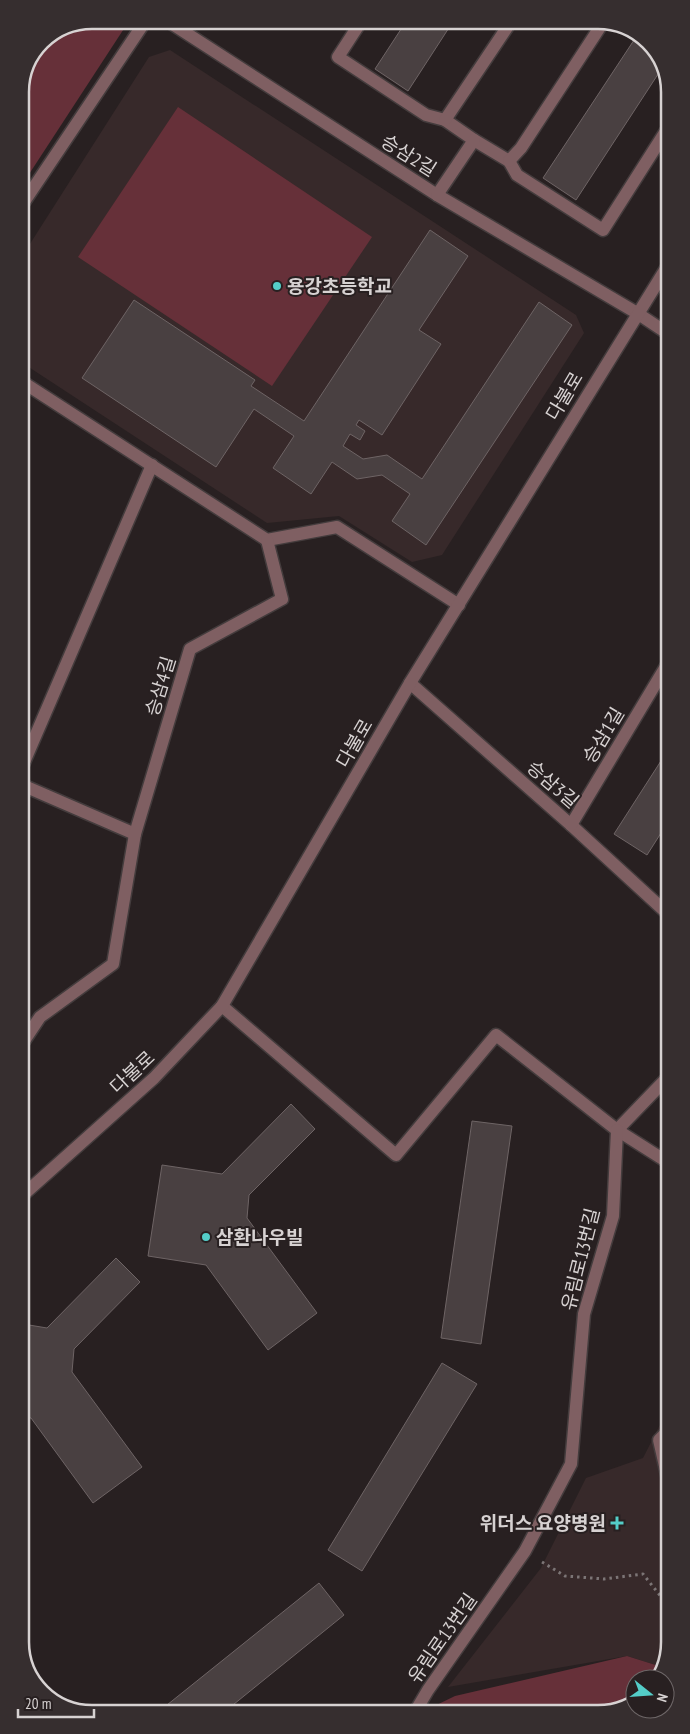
<svg xmlns="http://www.w3.org/2000/svg" width="690" height="1734" font-family="'PT Sans Narrow','Noto Sans KR',sans-serif">
  <rect width="100%" height="100%" fill="#282021"/>
  <g fill="#37292a">
    <path d="M170,50L576,315L584,333L442,555L412,562L339,516L267,523L21,362V258L149,57Z"/>
    <path d="M669,1407L670,1642L662,1667L627,1656L448,1687L541,1568L586,1478L643,1458Z"/>
  </g>
  <g fill="#663039">
    <path d="M92,20H124L127,24L20,188V88L41,41Z"/>
    <path d="M178,107L372,237L272,386L78,257Z"/>
    <path d="M627,1656L662,1667L658,1679H635V1700L621,1710L422,1712L455,1696Z"/>
  </g>
  <g fill="#494041" stroke="#6e6465">
    <path d="M407,20H454L408,91L375,69Z"/>
    <path d="M638,34L642,35L664,65L576,200L543,178Z"/>
    <path d="M430,230L468,256L419,330L441,344L382,435L359,420L356,425L365,431L360,440L350,434L343,446L363,459L387,455L422,479L539,302L572,325L426,545L392,521L410,494L382,475L357,479L332,462L311,494L273,468L294,436L254,409L216,467L82,378L134,300L255,380L251,386L304,421Z"/>
    <path d="M668,750V822L647,855L614,834Z"/>
    <path d="M291,1104L315,1129L249,1195L247,1218L317,1313L268,1350L206,1265L148,1256L162,1165L222,1174Z"/>
    <path d="M472,1121L512,1126L481,1344L441,1338Z"/>
    <path d="M116,1258L140,1282L74,1349L72,1372L142,1467L93,1503L31,1418L23,1417V1324L47,1328Z"/>
    <path d="M442,1363L477,1384L362,1571L328,1550Z"/>
    <path d="M319,1583L344,1615L223,1713H157Z"/>
  </g>
  <g fill="none" stroke-linecap="round" stroke-linejoin="round">
    <g stroke="#443c3d" stroke-width="15">
      <g id="minor">
        <path d="M166,20L437,195L637,313L667,333"/>
        <path d="M362,20L338,57L426,115L445,120L474,140L509,161L517,175L603,230L666,131"/>
        <path d="M445,120L512,20"/>
        <path d="M509,161L521,148L604,21"/>
        <path d="M437,195L474,140"/>
        <path d="M20,208L146,20"/>
        <path d="M21,381L267,540L337,527L459,605"/>
        <path d="M410,683L571,825L668,914"/>
        <path d="M22,767L152,465"/>
        <path d="M22,785L135,834"/>
        <path d="M571,825L668,663"/>
        <path d="M222,1006L396,1155L496,1035L617,1130L669,1163"/>
        <path d="M22,1044L40,1017L113,964L135,834L190,649L282,599L267,540"/>
        <path d="M617,1130L669,1076"/>
        <path d="M23,1195L154,1078L222,1006L410,683L667,267"/>
        <path d="M669,1430L659,1440L670,1488"/>
        <path d="M415,1712L428,1690L525,1551L571,1464L584,1314L613,1216L617,1130"/>
      </g>
    </g>
    <path stroke="#7c7576" stroke-width="3" stroke-dasharray="2.5 4" stroke-linecap="butt" d="M542,1562L565,1576L604,1579L643,1574L670,1608"/>
    <use href="#minor" stroke="#7f5f62" stroke-width="12"/>
  </g>
  <g fill="#54cdc8" stroke="#282021" stroke-width="2">
    <circle cx="277" cy="286" r="5"/>
    <circle cx="206" cy="1237" r="5"/>
    <path d="M614.5 1515.5h5v5h5v5h-5v5h-5v-5h-5v-5h5z"/>
  </g>
  <g text-anchor="middle" dominant-baseline="central" stroke-width="4" stroke-linejoin="round" paint-order="stroke">
    <g font-size="19" fill="#d7d2d2" stroke="#282021">
      <text transform="translate(409 155) rotate(32)">승삼2길</text>
      <text transform="translate(564 396) rotate(-59)">다불로</text>
      <text transform="translate(160 686) rotate(-73)">승삼4길</text>
      <text transform="translate(603 735) rotate(-59)">승삼1길</text>
      <text transform="translate(354 743) rotate(-60)">다불로</text>
      <text transform="translate(553 784) rotate(41)">승삼3길</text>
      <text transform="translate(132 1072) rotate(-43)">다불로</text>
      <text transform="translate(580 1259) rotate(-76)">유림로13번길</text>
      <text transform="translate(442 1638) rotate(-55)">유림로13번길</text>
    </g>
    <g font-size="19" font-weight="bold" fill="#d7d2d2" stroke="#282021" text-anchor="start">
      <text x="287" y="286">용강초등학교</text>
      <text x="216" y="1237">삼환나우빌</text>
      <text x="606" y="1523" text-anchor="end">위더스 요양병원</text>
    </g>
  </g>
  <path d="M0 0H690V1734H0ZM92 29H598A63 63 0 0 1 661 92V1642A63 63 0 0 1 598 1705H92A63 63 0 0 1 29 1642V92A63 63 0 0 1 92 29Z" fill="#362e2f" fill-rule="evenodd"/>
  <path fill="none" stroke="#d7d2d2" stroke-width="2.5" d="M92 29H598A63 63 0 0 1 661 92V1642A63 63 0 0 1 598 1705H92A63 63 0 0 1 29 1642V92A63 63 0 0 1 92 29Z"/>
  <g transform="translate(650 1694) rotate(107)"><circle r="24" fill="#282021" stroke="#6e6768"/>
  <path d="M0-4L9 19L0 12L-9 19Z" fill="#54cdc8"/>
  <text y="-8" font-size="14" font-weight="bold" text-anchor="middle" fill="#d7d2d2">N</text>
  </g>
  <path d="M18 1709v8h76v-8" fill="none" stroke="#d7d2d2" stroke-width="2.5"/>
  <text x="25" y="1709" font-size="15" fill="#d7d2d2" stroke="#282021" stroke-width="4" paint-order="stroke">20 m</text>
</svg>
